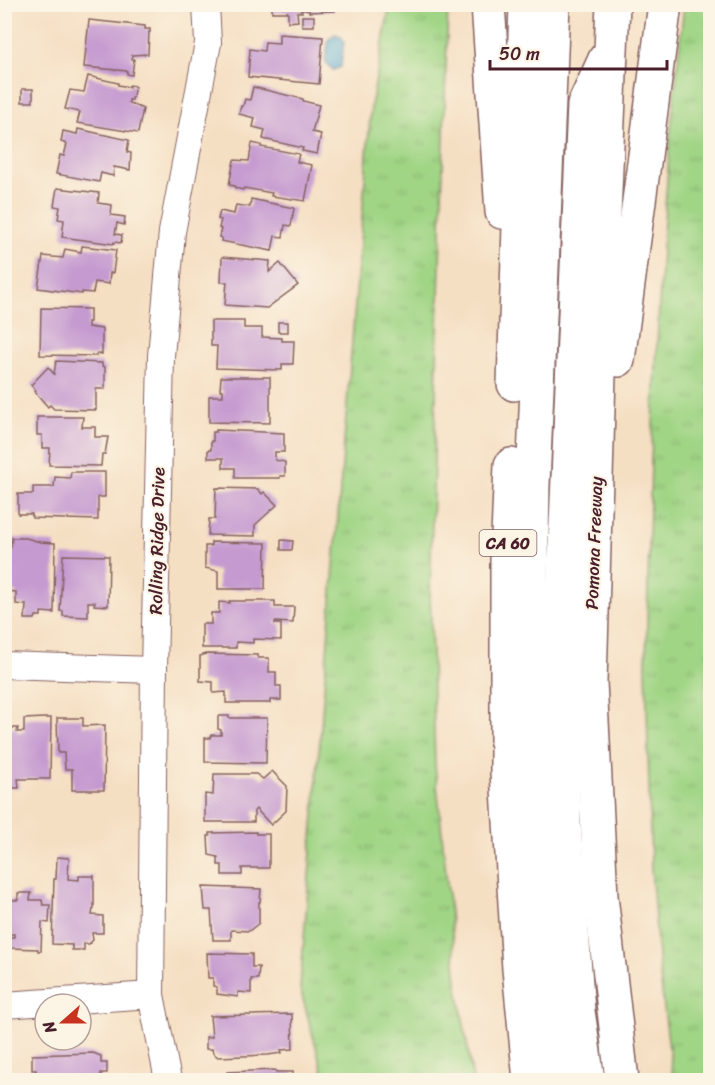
<svg xmlns="http://www.w3.org/2000/svg" width="715" height="1085" font-family="Sriracha,sans-serif">
  <defs>
    <pattern id="grass-tufts" width="24" height="20" patternUnits="userSpaceOnUse" patternTransform="scale(1.5)"><rect width="24" height="20" fill="#a0d585"/><path d="M3 7l-1-3M5 7V3M7 7l1-3M15 17l-1-3M17 17v-4M19 17l1-3" fill="none" stroke="#8bb673"/></pattern>
  </defs>
  <rect width="100%" height="100%" fill="#fcf5e5"/>
  <filter id="ink" filterUnits="userSpaceOnUse"><feTurbulence type="fractalNoise" baseFrequency=".0167" numOctaves="2"/><feDisplacementMap in="SourceGraphic" scale="12" xChannelSelector="R" yChannelSelector="G"/><feConvolveMatrix kernelMatrix="1 2 1 2 8 2 1 2 1" color-interpolation-filters="sRGB"/></filter>
  <filter id="wash" filterUnits="userSpaceOnUse"><feTurbulence type="fractalNoise" baseFrequency=".008" numOctaves="4" result="noise"/><feDisplacementMap in="SourceGraphic" scale="24" xChannelSelector="R" yChannelSelector="G"/><feGaussianBlur stdDeviation="1.35" result="paint"/><feColorMatrix in="noise" values="0 0 0 0 0 0 0 0 0 0 0 0 0 0 0 0 0 1.4 0 .05"/><feComposite in="paint" operator="in"/></filter>
  <g filter="url(#wash)">
    <rect width="100%" height="100%" fill="#f5dfc3"/>
    <g fill="url(#grass-tufts)" stroke="#757a58" stroke-width="1.5">
      <path d="M390,4L448,5L430,589L435,765L457,982L473,1080H325L300,988L371,106Z"/>
      <path d="M684,5H710V1080H673L659,968L651,868L646,667L651,461L662,249L671,126Z"/>
    </g>
    <path fill="#51a7ce" stroke="#4e637c" stroke-width="1.5" d="M335,34L341,36L344,42L341,67L333,70L325,61L329,39Z"/>
    <g id="blocks">
      <g fill="#c59ad0">
        <path d="M272,4H335V11L309,12V10H301L302,12H297L298,21L288,22V12H272Z"/>
        <rect x="302" y="16" width="12" height="10"/>
        <path d="M89,20L145,26V29H150V32H149L148,54L132,55V59H134L132,75L127,74V71L84,67Z"/>
        <path d="M279,34L323,37L319,84L248,77L250,49L264,51L265,42L279,43Z"/>
        <path d="M88,76L118,83V85L129,87L130,85L135,86L132,100H129V103L143,109L138,133L77,123L80,112L65,109L70,90L84,92Z"/>
        <path d="M253,87L303,99V101L319,105L312,132L321,134L317,154L302,151L303,148L263,139L265,130L253,127L255,118L239,114L241,106H243L245,99L250,100Z"/>
        <rect x="22" y="89" width="11" height="13"/>
        <path d="M78,129L129,140L127,152L131,153L130,170L114,167L113,176L101,173L99,182L56,174L60,155L64,156L67,144L61,142L63,131L77,134Z"/>
        <path d="M252,143L261,145V147L299,154L297,162L312,165L305,201L271,196L272,193L244,188L243,190L235,188V186L229,185L234,160L249,161Z"/>
        <path d="M57,188L99,193L98,203L112,205L111,215L125,217L124,225L117,223L115,234L122,235L121,243L114,242V244L62,237L64,220L58,219L60,207L54,206Z"/>
        <path d="M251,199L294,208L291,226L285,225L283,237L275,236L272,251L221,241L222,238L219,237L221,229L219,228L221,220L218,219L220,211L234,214L236,205L250,207Z"/>
        <path d="M82,246L116,250L113,273H110L109,284L95,282L93,293L82,292V294L38,288L43,256L63,258L65,249L81,252Z"/>
        <path d="M222,257L270,261L269,272L280,263L298,285L267,308L225,305L227,282H221Z"/>
        <path d="M41,308L90,309V322H88V327L102,329V354L97,353L96,356L40,355Z"/>
        <path d="M211,321H244V328H262V337L282,338V341H294L293,364H282V370L216,368L217,346H211Z"/>
        <rect x="278" y="322" width="10" height="10"/>
        <path d="M56,361L102,363V366L105,367V389H96V410L54,409L50,405L48,407L35,392L36,391L31,385L48,367L54,374Z"/>
        <path d="M221,377H270V423L209,422V396H223V390H220Z"/>
        <path d="M37,417H83L82,427H95V437H108L105,454H102L101,466L49,465L50,448H42V435H37Z"/>
        <path d="M216,430L284,433V452H275V460L285,462V476H280V478H235V468H223V458H208V450H211V441H213V432H216Z"/>
        <path d="M71,472H105V497H98V520L32,518V514H18V494H33V487H54L55,477L70,478Z"/>
        <path d="M216,488L258,489L262,494L264,492L277,505L255,525V536L208,535L209,519H215Z"/>
        <path d="M12,538H26L40,542L55,543L54,613L41,612V616H36L35,619H25L26,605L16,604V592L7,591L8,547H11Z"/>
        <path d="M281,540L293,541L292,550H281Z"/>
        <path d="M211,542L266,543L265,589H218V571L205,568V546H211Z"/>
        <path d="M63,555L109,556L108,606L94,605L95,602H88V617L63,616V611H60Z"/>
        <path d="M229,601H275V607H294L293,623L275,622V624H281V640L253,639V643L236,642V648H202V624H211V613H219V602L230,603Z"/>
        <path d="M206,654L258,655V658H269V672H276V686H281V700H270V703H226V692L213,693V682L200,681V656Z"/>
        <path d="M218,716H229V718H267L266,763L205,762V738H210L211,735H221V730L218,729Z"/>
        <path d="M45,718H51L50,779H18L19,788H6L4,728H18L17,732H24V719Z"/>
        <path d="M57,718H83V726L105,725L104,790H72V769H65L64,753H58Z"/>
        <path d="M272,771L287,786L286,811L271,825L256,809L254,811V822H205V794L213,795L214,774H256L263,779Z"/>
        <path d="M256,832V834H269V868H242V875H222V865H218V857L209,855L208,836H210V833Z"/>
        <path d="M57,857L69,858L68,879L79,880V876H94V909H93L92,915L103,916V933H92L93,940L89,944H84V950H72V945L52,944L54,879H56Z"/>
        <path d="M203,887L261,889L260,902H259V923L249,931L231,930V940H213L211,910H205Z"/>
        <path d="M18,893H31L30,900H42L43,905H50L49,923L42,922L41,951H38V949L10,948V937H14V934H4V900H18Z"/>
        <path d="M207,953L252,954V967H259L258,979H251V993L238,992V997L217,994V987L213,986V978H208Z"/>
        <path d="M292,1014L293,1049L281,1050L282,1053L268,1055L218,1057L213,1053L212,1049H206V1037H212L210,1016Z"/>
        <path d="M93,1053L101,1056V1063H107V1073H101V1080H37L36,1070H32V1055Z"/>
        <path d="M275,1070L276,1072H293V1080H228L227,1072Z"/>
      </g>
    </g>
  </g>
  <g filter="url(#ink)">
    <use href="#blocks" fill-opacity="0" stroke="#866260" stroke-width="1.5"/>
    <g fill="none" stroke-linecap="round" stroke-linejoin="round">
      <g stroke="#866260" stroke-width="28">
        <g id="minor">
          <path d="M4,665L154,670"/>
          <path d="M4,1005L151,995"/>
          <path d="M168,1080L151,995L154,670L161,356L172,232L208,43L206,4"/>
        </g>
      </g>
      <g stroke="#866260" stroke-width="36">
        <g id="motorway">
          <path d="M488,4L502,212"/>
          <path d="M553,4L533,484L529,693L542,905L561,1080"/>
          <path d="M613,4L603,238L590,682L601,896L622,1080"/>
          <path d="M618,360L665,4"/>
          <path d="M514,384L526,4"/>
          <path d="M511,465L507,560V772L519,969L530,1080"/>
          <path d="M588,1080L578,1011L564,824L560,665L584,105L605,59"/>
        </g>
      </g>
      <use href="#minor" stroke="#fff" stroke-width="26"/>
      <use href="#motorway" stroke="#fff" stroke-width="33"/>
    </g>
  </g>
  <g text-anchor="middle" dominant-baseline="central" stroke-width="4.5" stroke-linejoin="round" paint-order="stroke">
    <rect fill="#fcf5e5" stroke="#7f5f63" stroke-width="1.5" x="479.5" y="530" width="57" height="26" rx="4.5"/>
    <g font-size="16" font-weight="bold" fill="#4a1f2b">
      <text x="508" y="543">CA 60</text>
    </g>
    <g font-size="18" fill="#4a1f2b" stroke="#fcf5e5">
      <text transform="translate(157 541) rotate(-89)">Rolling Ridge Drive</text>
      <text transform="translate(594 543) rotate(-88)">Pomona Freeway</text>
    </g>
  </g>
  <rect width="715" height="1085" fill="none" stroke="#fcf5e5" stroke-width="24"/>
  <g transform="translate(63 1022) rotate(249)"><circle r="28" fill="#fcf5e5" stroke="#b59f9b" stroke-width="1.5"/>
  <path d="M0-4.5L10 22L0 15L-10 22Z" fill="#c8321e"/>
  <text y="-9" font-size="16" font-weight="bold" text-anchor="middle" fill="#4a1f2b">N</text>
  </g>
  <path d="M490 60v9h177v-9" fill="none" stroke="#4a1f2b" stroke-width="3"/>
  <text x="499" y="60" font-size="18" fill="#4a1f2b" stroke="#fcf5e5" stroke-width="4.5" paint-order="stroke">50 m</text>
</svg>
